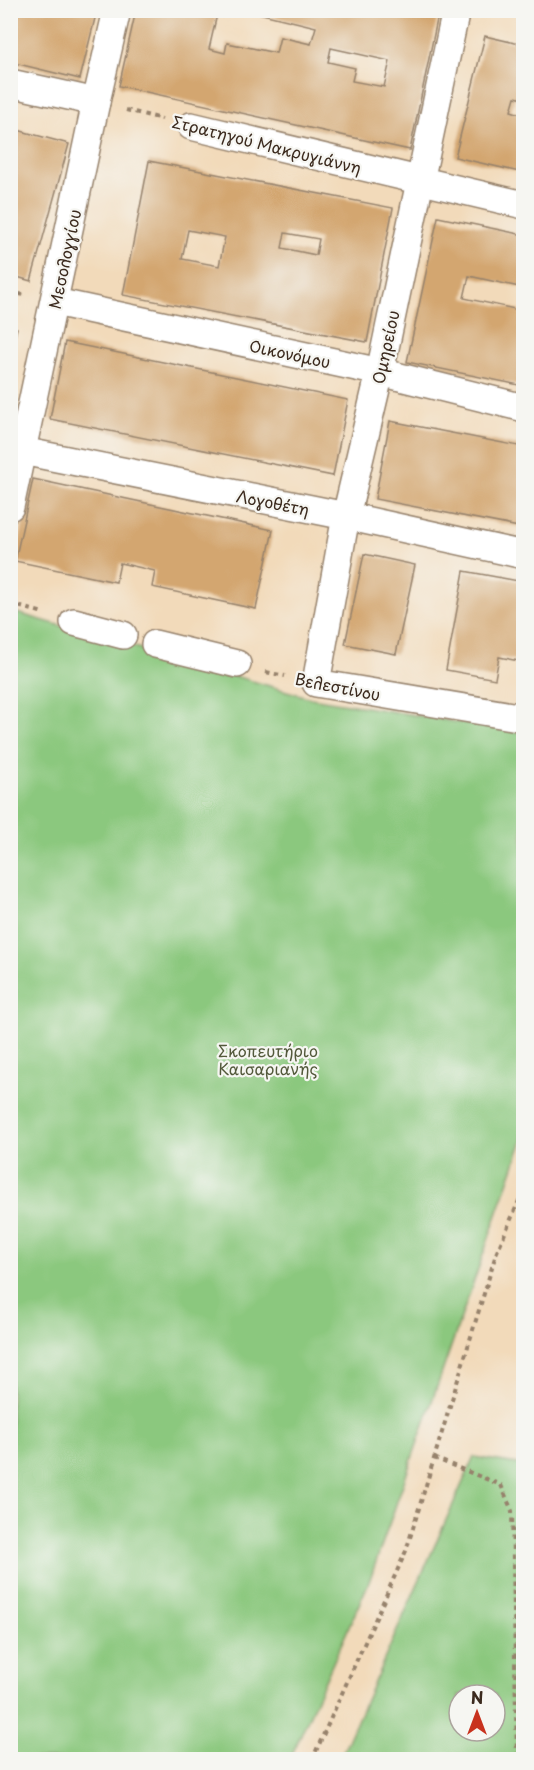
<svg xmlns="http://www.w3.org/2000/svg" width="534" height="1770" font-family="'Playpen Sans',sans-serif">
  <rect width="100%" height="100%" fill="#f6f6f2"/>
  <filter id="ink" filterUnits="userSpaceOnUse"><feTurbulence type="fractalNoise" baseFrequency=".0167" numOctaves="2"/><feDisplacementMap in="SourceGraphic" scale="12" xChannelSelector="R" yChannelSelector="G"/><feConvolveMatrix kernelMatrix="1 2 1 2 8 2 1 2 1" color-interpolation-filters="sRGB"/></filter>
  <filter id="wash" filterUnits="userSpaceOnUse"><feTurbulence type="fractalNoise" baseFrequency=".008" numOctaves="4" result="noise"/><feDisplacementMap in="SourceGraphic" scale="24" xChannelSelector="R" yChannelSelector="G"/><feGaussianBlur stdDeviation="1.35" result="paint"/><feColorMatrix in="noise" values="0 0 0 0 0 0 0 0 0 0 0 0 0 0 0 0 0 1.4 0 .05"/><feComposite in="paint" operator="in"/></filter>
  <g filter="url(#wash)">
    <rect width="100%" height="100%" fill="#f2daba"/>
    <g fill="#8bc87e" stroke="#63794e" stroke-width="1.5" fill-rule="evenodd">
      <path d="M10,611L311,698L523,733V1140L369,1582L290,1759H11Z"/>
      <path d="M474,1457L523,1465V1759H340ZM459,1695H495V1731H459Z"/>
    </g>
    <g id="blocks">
      <g fill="#d3a670" fill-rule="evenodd">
        <path d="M10,10H97L80,79L10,62Z"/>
        <path d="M136,10H218L209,49L225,53L227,43L276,53L280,37L311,44L316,27L246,10H439L410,150L119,86ZM331,48L390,61L384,87L352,81L355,68L328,62Z"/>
        <path d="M485,36L524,45V99L515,97L511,111L524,115V173L455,157Z"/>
        <path d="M10,128L69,144L31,281L10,275Z"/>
        <path d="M149,161L393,208L367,342L123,295ZM188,230L225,237L219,266L182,259ZM285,233L319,239L316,255L282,248Z"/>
        <path d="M438,217L524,235V288L469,276L464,298L524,311V386L407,362Z"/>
        <path d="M10,326L17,328L11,353H10Z"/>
        <path d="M65,342L348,400L333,476L50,419Z"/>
        <path d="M390,421L524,447V528L375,499Z"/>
        <path d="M33,479L273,530L256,609L152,587L155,571L120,563L116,582L15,561Z"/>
        <path d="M364,554L415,565L396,654L345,644Z"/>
        <path d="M464,571L524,582V662L499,657L495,679L446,670Z"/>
      </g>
    </g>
  </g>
  <g filter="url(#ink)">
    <use href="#blocks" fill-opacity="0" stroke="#96826c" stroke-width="1.5"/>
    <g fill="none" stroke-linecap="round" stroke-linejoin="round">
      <g stroke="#96826c" stroke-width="30">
        <g id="street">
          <path d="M456,10L380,372L346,516L316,683L524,718"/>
          <path d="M10,83L96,102"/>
          <path d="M191,126L524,205"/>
          <path d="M55,302L380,372L524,408"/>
          <path d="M22,451L346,516L524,555"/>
          <path d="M10,507L96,102L117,10"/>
          <path d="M74,622L123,635"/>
          <path d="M155,644L237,664"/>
        </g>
      </g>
      <g stroke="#96826c" stroke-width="4" stroke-dasharray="4.5 4.5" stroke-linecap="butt">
        <path d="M126,110L162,119"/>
        <path d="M10,292L24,295"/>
        <path d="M10,604L44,613"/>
        <path d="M266,672L285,676"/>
        <path d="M434,1458L501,1485L512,1511L517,1760"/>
        <path d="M312,1760L406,1551L496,1254L524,1189"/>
      </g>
      <use href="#street" stroke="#fff" stroke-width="27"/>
    </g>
  </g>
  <g text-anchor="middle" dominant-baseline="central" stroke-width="4.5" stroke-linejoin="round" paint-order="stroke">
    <g font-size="16" fill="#3b2a1e" stroke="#f6f6f2">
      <text transform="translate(267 144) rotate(14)">Στρατηγού Μακρυγιάννη</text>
      <text transform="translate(64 259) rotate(-78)">Μεσολογγίου</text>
      <text transform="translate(385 347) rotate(-78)">Ομηρείου</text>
      <text transform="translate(290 353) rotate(12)">Οικονόμου</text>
      <text transform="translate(273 502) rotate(11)">Λογοθέτη</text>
      <text transform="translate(338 686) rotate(11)">Βελεστίνου</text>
    </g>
    <g font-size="16" fill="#53593b" stroke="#f6f6f2">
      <text x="268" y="1050">Σκοπευτήριο<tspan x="268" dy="18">Καισαριανής</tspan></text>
    </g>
  </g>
  <rect width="534" height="1770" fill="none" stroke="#f6f6f2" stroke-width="36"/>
  <g transform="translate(477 1713)"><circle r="28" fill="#f6f6f2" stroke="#aba49d" stroke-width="1.5"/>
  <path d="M0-4.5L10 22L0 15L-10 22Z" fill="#c8321e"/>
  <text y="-9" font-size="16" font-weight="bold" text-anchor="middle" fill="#3b2a1e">N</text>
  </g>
</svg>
